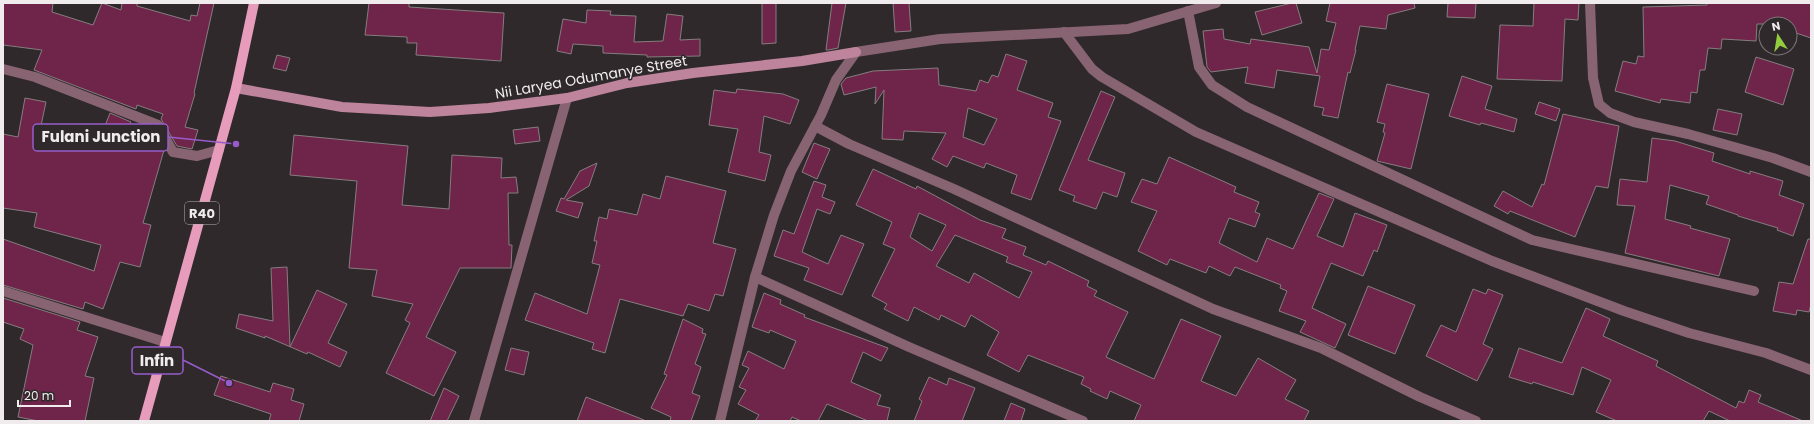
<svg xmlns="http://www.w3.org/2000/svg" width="1814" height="424" font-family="Poppins,sans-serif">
  <rect width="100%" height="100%" fill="#2f292b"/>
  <g fill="#6f2549" stroke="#857d80" fill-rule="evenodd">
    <path d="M3,3H53L52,12L93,25L102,3L121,10L122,3H137V6L190,21L191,15L197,16L200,3H214L194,93L195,94L185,127L198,130L192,149L177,146L161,119L163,114L137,105L136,109L34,70L42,50L3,45Z"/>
    <path d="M369,3H409V7L504,13L501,61L416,55L417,43H407V37L365,35Z"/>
    <path d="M762,3H776V43L762,44Z"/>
    <path d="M832,3H846L838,48L828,50H826Z"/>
    <path d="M893,3H909L911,31L895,32Z"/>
    <path d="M1292,3H1296L1302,23L1262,35L1255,12Z"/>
    <path d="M1330,3H1414L1415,8L1388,15L1386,29L1360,26L1355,50H1356L1350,73L1348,72L1338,118L1322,115L1324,108L1314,106L1320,76L1277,70L1274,88L1245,83L1248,67L1211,72L1207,67L1203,31L1223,29L1224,39L1250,44L1251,39L1309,47L1317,73L1321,49L1329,50L1336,23L1326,21Z"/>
    <path d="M1448,3H1476L1475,18L1447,17Z"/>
    <path d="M1534,3H1579L1578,20L1565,19L1562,81L1497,79L1500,25L1533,26Z"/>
    <path d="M1707,3H1811V38L1790,31V24H1757L1756,41L1722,39L1721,49L1708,48L1705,70H1700L1697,93L1691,92L1690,103L1661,99L1660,103L1615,91L1623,61L1636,64L1638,56L1644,57L1643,7L1707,5Z"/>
    <path d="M587,10L611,11L610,15L636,16L634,42L663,41L667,14L683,16L680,40L700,39V56L647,57V55L603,53V46L573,44L571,54L557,51L563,19L586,23Z"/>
    <path d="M1006,54L1027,61L1017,90L1053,103L1048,117L1061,121L1031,200L1011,193L1017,175L986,163L984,168L953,156L947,167L932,159L946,133L904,131L903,140L882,139L884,90L875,104L876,87L844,95L841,84L846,78L873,71L938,68L939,85L976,91L980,80L988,83L992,75L998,77ZM968,108L997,119L984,145L963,137Z"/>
    <path d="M277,55L290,58L286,71L273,68Z"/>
    <path d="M1756,57L1794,69L1783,105L1745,92Z"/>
    <path d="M1462,76L1492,86L1485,109L1517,119L1514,132L1481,123L1480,125L1449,116Z"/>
    <path d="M1387,84L1429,94L1411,169L1377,161L1385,133L1383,132L1385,124L1377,122Z"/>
    <path d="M737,89L783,94L799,100L790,124L764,116L759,152L771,155L765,181L728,172L738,129L709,125L714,90L736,93Z"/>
    <path d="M1101,91L1115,97L1088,160L1125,173L1117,197L1103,192L1096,209L1073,201L1075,196L1059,190Z"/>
    <path d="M25,98L46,102L39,135L63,141L67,128L78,132L81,124L103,131L110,113L131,122L127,132L155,140L156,135L164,150L143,223L151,225L140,267L120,262L103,309L85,302L83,309L3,285V239L94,271L101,245L34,227L37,213L3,208V134L18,137Z"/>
    <path d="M1539,102L1560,109L1556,121L1535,114Z"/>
    <path d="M1718,109L1742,114L1737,135L1713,130Z"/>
    <path d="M1563,114L1619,126L1608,188L1596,186L1575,237L1510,211L1508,214L1494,206L1503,191L1532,207L1542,184L1544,185Z"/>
    <path d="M538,127L540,141L515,144L513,130Z"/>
    <path d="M294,135L408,146L402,205L449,209L452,155L502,158L501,178L516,177L518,193H508L509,245H512L511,268H460L426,337L456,352L434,396L386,373L410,323L405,320L413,304L372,296L377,270L349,268L357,181L290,175Z"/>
    <path d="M1652,138L1675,141L1714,153L1712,161L1750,174V171L1783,181L1779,195L1804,204L1793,236L1777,230L1778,228L1738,216V215L1706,204L1709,196L1670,185L1665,219L1691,226L1690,228L1730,239L1719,276L1625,253L1635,206L1617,205L1620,179L1647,182Z"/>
    <path d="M814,143L830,149L817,179L802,172Z"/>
    <path d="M1169,157L1236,187L1234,192L1259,202L1255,212L1260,214L1255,227L1229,218L1219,243L1257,262L1267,238L1293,249L1319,193L1334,199L1317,236L1343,247L1355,213L1387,225L1377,252L1374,250L1363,276L1331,263L1312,308L1346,324L1335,348L1300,332L1306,321L1279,311L1287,291L1280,288L1281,285L1235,267L1230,276L1209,266L1206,273L1170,259L1167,265L1138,251L1157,211L1131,202L1142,179L1157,184Z"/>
    <path d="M597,163L589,186L566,200L583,203L578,218L556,211L561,198L564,199L580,171Z"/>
    <path d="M873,169L916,189L917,186L980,220L1006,229L1002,238L1026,247L1023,255L1046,265L1048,261L1089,281L1087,286L1097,291L1094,296L1128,312L1106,357L1154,379L1181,319L1221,336L1201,381L1236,396L1258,358L1296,380L1285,399L1309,411L1304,421H1134L1141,405L1110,391L1107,399L1090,391L1091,389L1081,384L1084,377L1028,355L1019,372L987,355L999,332L971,315L965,327L941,315L939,320L914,307L908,321L884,309L887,304L872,296L895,249L883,244L892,222L856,205ZM919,213L946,225L932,251L910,237ZM955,235L1008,257L1006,262L1032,272L1019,298L974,273L969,283L936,266Z"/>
    <path d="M666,176L726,191L713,243L736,249L723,296L715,294L709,311L688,304L683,316L620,299L605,353L592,349L594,343L525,320L535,293L587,314L600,265L592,263L597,241H594L599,217L607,219L609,209L637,215L643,194L660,199Z"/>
    <path d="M814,181L826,185L822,197L835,202L830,214L817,209L802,252L828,264L841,235L864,244L842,295L804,280L809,268L774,256L783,230L794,234Z"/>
    <path d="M1808,239H1811V304L1809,312L1797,310L1796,315L1773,311L1779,282L1793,284Z"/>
    <path d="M287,267L290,347L317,290L347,304L328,343L347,352L340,367L308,352L307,354L265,336V338L236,328L239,314L273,321L271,268Z"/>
    <path d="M1368,286L1415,305L1395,354L1348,335Z"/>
    <path d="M1473,289L1486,294L1488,289L1503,295L1483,344L1493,349L1477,381L1426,356L1441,325L1456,332Z"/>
    <path d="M764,293L781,300L780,304L805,315L804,317L888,348L881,361L863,352L851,382L881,395L877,405L890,408L887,421H868L827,404L818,421H801L792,417L790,421H755L759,415L738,404L746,390L739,387L749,368L742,365L748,351L784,369L796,341L770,330L769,333L752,327Z"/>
    <path d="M3,298L80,322L77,330L98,337L85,376L94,378L85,421H38L18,417L33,345L20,339L24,329L3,322Z"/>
    <path d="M1586,308L1610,319L1603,336L1658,361L1656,366L1736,408L1739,401L1744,403L1749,390L1761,395L1758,402L1803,421H1730L1709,411L1703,421H1617L1596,412L1611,380L1582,367L1573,395L1533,382L1532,384L1509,377L1519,348L1562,363Z"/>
    <path d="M683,319L703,329L702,333L706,334L695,364L701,367L692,393L700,396L691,421H670L671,417L651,408L667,375L664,374Z"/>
    <path d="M511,348L529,352L524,375L505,370Z"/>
    <path d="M221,376L270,392L273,383L294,389L291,400L304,404L299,421H269L271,414L214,395Z"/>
    <path d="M929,377L947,385L949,378L975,388L962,421H914L922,401L919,399Z"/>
    <path d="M444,388L459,396L447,421H430Z"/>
    <path d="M586,397L644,420V421H577Z"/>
    <path d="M1011,403L1025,409L1021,421H1004Z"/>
  </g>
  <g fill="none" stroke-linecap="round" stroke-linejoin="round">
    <g stroke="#886472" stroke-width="10">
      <path d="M1590,3L1593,78L1599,104L1610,113L1634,122L1688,134L1773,158L1811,172"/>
      <path d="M1188,11L1199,67L1212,85L1247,107L1532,240L1754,291"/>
      <path d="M1064,32L1092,69L1102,77L1196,132L1492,261L1624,311L1689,333L1766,353L1811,370"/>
      <path d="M3,69L35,77L158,125L173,152L197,156L219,150"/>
      <path d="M815,126L849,144L954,189L1213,309L1321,348L1420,397L1476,421"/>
      <path d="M755,277L909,347L1083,421"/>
      <path d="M3,291L165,342"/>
      <path d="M474,421L567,98"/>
      <path d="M720,421L755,277L774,215L791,171L821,115L836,80L856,52L940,39L1128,29L1216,3"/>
    </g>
    <path stroke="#bd849b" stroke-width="10" d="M236,88L342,107L430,112L489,108L567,98L627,83L693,73L802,61L856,52"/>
    <path stroke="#e69cba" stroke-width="10" d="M144,421L236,88L254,3"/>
  </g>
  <g text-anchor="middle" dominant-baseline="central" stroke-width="3" stroke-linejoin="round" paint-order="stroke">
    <rect fill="#2f292b" stroke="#b6b2b3" stroke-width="1" x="185" y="202" width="34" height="22" rx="3"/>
    <g font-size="13" font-weight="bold" fill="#f0eced">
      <text x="202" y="213">R40</text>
    </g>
    <g font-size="14" fill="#f0eced" stroke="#2f292b">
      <text transform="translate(591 77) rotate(-10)">Nii Laryea Odumanye Street</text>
    </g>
  </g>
  <path fill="none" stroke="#985cca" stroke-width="1.5" d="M236 144L168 137M229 383L183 360"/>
  <g fill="#985cca" stroke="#2f292b" stroke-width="1.5">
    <circle cx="236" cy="144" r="4"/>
    <circle cx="229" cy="383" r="4"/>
  </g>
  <g fill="#2f292b" stroke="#985cca" stroke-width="1.5">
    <rect x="33" y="124" width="135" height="27" rx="4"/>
    <rect x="132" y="347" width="51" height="27" rx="4"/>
  </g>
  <g font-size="15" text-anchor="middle" font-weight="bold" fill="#f0eced">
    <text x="101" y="142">Fulani Junction</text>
    <text x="157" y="366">Infin</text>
  </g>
  <rect width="1814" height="424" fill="none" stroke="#f0eced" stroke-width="8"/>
  <g transform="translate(1778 36) rotate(348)"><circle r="19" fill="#2f292b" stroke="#7c7779"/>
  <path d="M0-3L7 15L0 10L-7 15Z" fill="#93cc3d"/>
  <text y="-6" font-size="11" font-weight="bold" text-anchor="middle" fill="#f0eced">N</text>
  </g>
  <path d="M18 400v6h52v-6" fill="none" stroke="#f0eced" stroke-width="2"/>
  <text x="24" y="400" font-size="12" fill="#f0eced" stroke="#2f292b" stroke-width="3" paint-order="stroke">20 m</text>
</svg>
